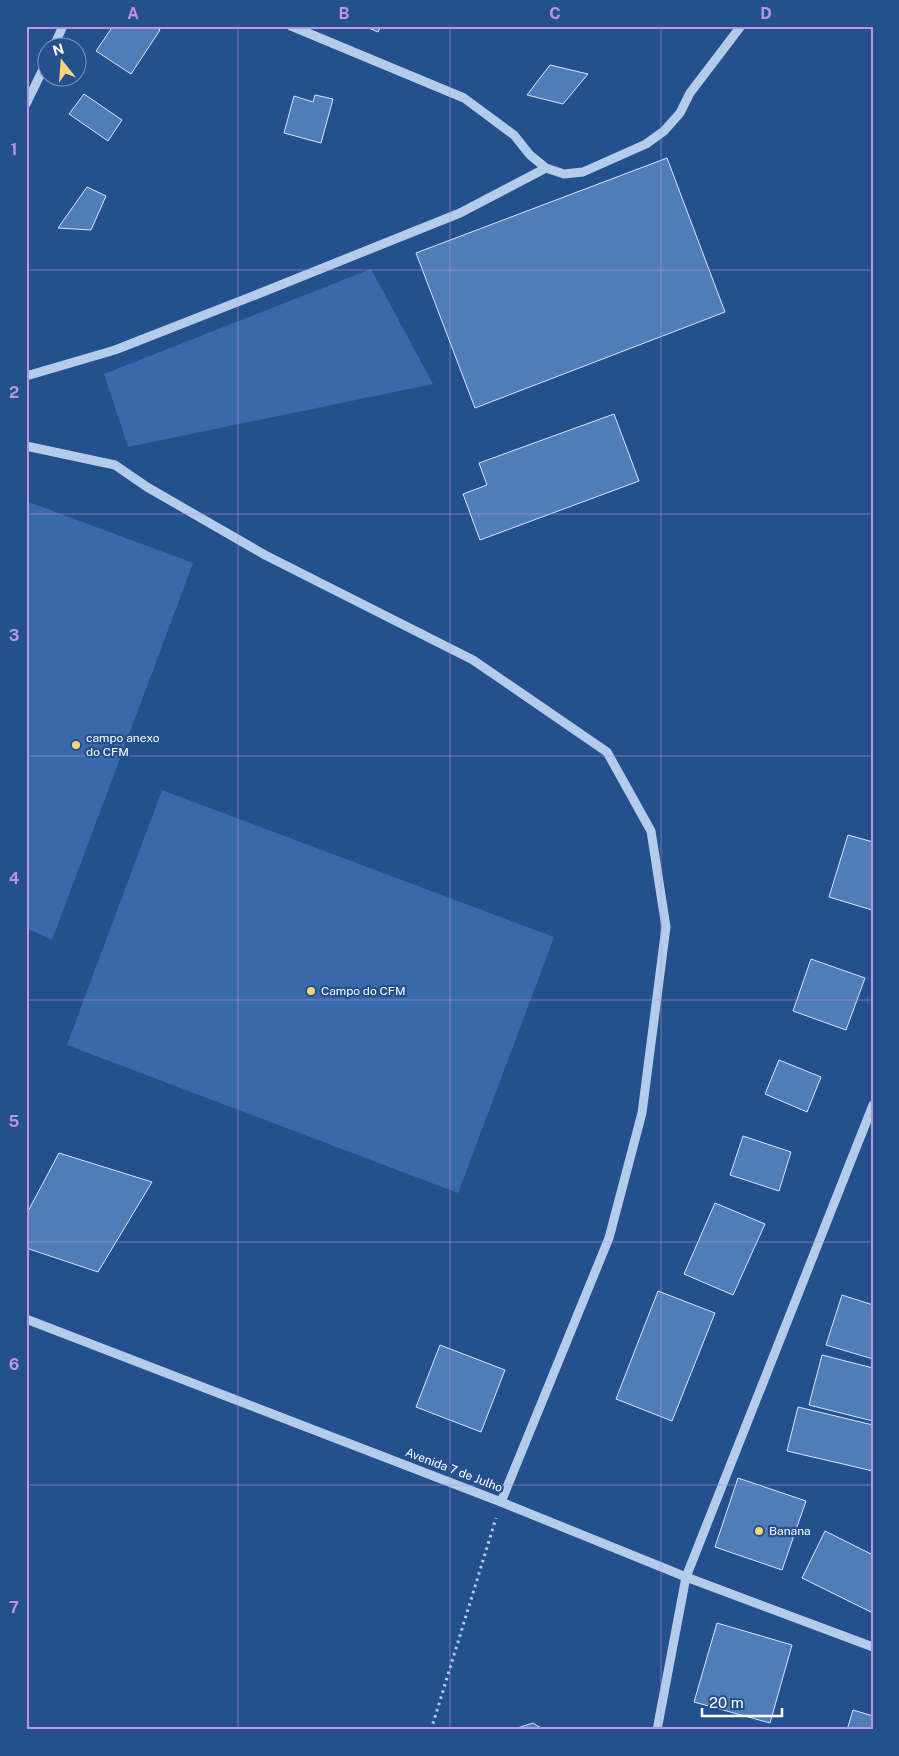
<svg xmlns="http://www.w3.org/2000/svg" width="899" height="1756" font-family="'Public Sans',sans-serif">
  <rect width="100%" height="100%" fill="#24508e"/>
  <g fill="#386aab">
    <path d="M371,269L433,384L128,447L104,374Z"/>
    <path d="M26,501L193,563L52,940L26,928Z"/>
    <path d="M162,790L554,937L458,1193L67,1045Z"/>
  </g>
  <g fill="#507cb7" stroke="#d9e7f9">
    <path d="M113,26H155L160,30L131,74L96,51Z"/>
    <path d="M364,26H381L378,32Z"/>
    <path d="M550,65L588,74L563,104L527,95Z"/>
    <path d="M84,94L122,120L108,141L69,114Z"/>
    <path d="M315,95L333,99L321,143L284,133L294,96L313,102Z"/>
    <path d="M667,158L725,312L475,408L416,253Z"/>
    <path d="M87,187L106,196L91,230L58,228Z"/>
    <path d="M614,414L639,481L480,540L463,494L487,485L479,463Z"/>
    <path d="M848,835L873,842L872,910L829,897Z"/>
    <path d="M811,959L865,978L846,1030L793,1011Z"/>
    <path d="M779,1060L821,1077L807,1112L765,1094Z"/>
    <path d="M743,1136L791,1152L779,1191L730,1175Z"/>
    <path d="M59,1153L152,1182L98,1272L26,1248V1215Z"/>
    <path d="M715,1203L765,1224L733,1295L684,1274Z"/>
    <path d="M658,1291L715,1313L672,1421L616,1399Z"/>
    <path d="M842,1295L873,1305V1359L826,1345Z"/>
    <path d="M440,1345L505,1370L481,1432L416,1407Z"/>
    <path d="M822,1355L873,1368V1421L809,1405Z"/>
    <path d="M798,1407L873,1425V1471L787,1451Z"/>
    <path d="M738,1478L806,1501L782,1570L715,1547Z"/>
    <path d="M825,1531L873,1555V1613L802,1578Z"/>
    <path d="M717,1623L792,1645L770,1723L694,1702Z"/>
    <path d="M853,1710L873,1716V1730H847Z"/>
    <path d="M533,1723L544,1730H511Z"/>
  </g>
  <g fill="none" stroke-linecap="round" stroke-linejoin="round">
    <path stroke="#b4cceb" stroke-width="3" stroke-dasharray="2.5 4" stroke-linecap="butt" d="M431,1730L496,1518"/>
    <g stroke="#b4cceb" stroke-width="9">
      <path d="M291,26L464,98L514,135L530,155L546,168L564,174L583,172L646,144L664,131L680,113L690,93L741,26"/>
      <path d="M53,48L63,26"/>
      <path d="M26,104L48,59"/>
      <path d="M26,376L115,350L258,294L460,213L546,168"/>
      <path d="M26,446L115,465L147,487L265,555L473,660L607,752L651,831L666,927L642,1113L609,1238L501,1502"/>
      <path d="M26,1319L501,1502L686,1577L873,1647"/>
      <path d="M657,1730L686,1577L873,1105"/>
    </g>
  </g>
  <path fill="none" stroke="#bd96df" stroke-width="1" stroke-opacity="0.55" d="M238,26V1730M450,26V1730M661,26V1730M26,270H873M26,514H873M26,756H873M26,1000H873M26,1242H873M26,1485H873"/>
  <g fill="#f6d478" stroke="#24508e" stroke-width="2">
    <circle cx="76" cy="745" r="5"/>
    <circle cx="311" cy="991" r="5"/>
    <circle cx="759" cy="1531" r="5"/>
  </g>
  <g text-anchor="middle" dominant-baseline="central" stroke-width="4.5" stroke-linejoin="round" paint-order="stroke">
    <g font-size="12" fill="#fff" stroke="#24508e" text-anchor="start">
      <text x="86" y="738">campo anexo<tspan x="86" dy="14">do CFM</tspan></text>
      <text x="321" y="991">Campo do CFM</text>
      <text x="769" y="1531">Banana</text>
    </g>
    <g font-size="12" fill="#fff" stroke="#24508e">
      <text transform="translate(454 1470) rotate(21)">Avenida 7 de Julho</text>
    </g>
  </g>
  <rect width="899" height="1756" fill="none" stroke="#24508e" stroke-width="55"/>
  <g transform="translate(62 62) rotate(343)"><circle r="24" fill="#24508e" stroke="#7c96bb"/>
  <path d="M0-4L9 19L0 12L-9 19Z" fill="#f6d478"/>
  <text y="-8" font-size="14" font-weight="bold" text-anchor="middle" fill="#ffffff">N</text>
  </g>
  <path d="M702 1708v8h80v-8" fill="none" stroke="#ffffff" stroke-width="2.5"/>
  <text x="709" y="1708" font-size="15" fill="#ffffff" stroke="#24508e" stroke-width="4" paint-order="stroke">20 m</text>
  <rect x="28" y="28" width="844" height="1700" fill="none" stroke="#bd96df" stroke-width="2"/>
  <g font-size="16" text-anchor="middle" font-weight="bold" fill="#bd96df">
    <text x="133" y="19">A</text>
    <text x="344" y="19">B</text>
    <text x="555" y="19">C</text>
    <text x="766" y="19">D</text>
    <text x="14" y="155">1</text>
    <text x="14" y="398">2</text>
    <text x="14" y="641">3</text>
    <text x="14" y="884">4</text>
    <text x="14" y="1127">5</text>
    <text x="14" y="1370">6</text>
    <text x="14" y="1613">7</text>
  </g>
</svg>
